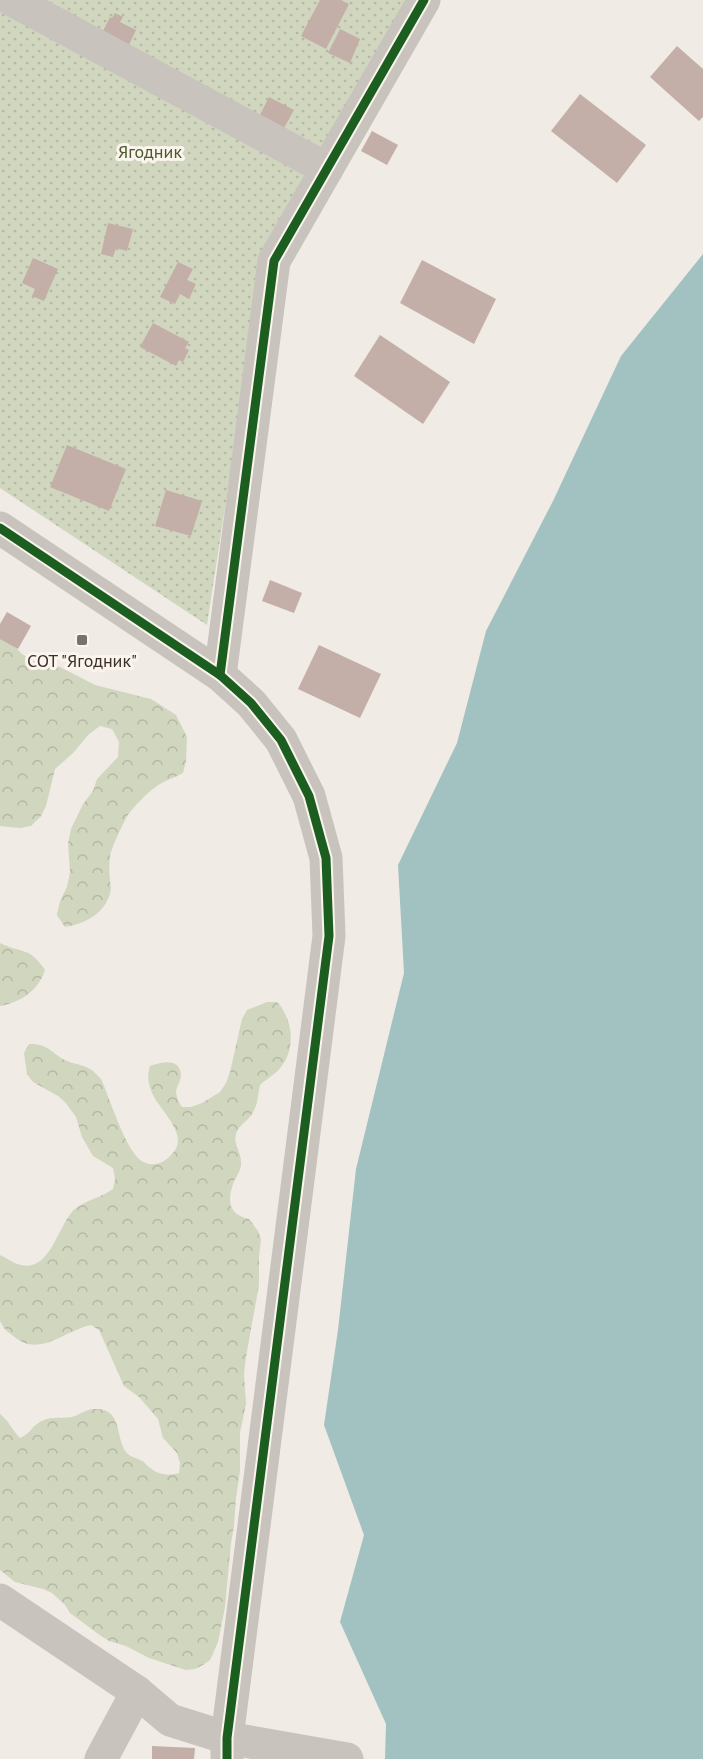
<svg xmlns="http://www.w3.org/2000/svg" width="703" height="1759" font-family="'PT Sans',sans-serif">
  <defs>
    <pattern id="green-dots" width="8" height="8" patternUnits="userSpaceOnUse" patternTransform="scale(1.5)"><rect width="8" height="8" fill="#d1d6bf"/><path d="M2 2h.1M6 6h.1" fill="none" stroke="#b4b8a4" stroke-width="1.8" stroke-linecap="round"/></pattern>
    <pattern id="forest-crowns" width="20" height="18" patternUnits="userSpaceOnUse" patternTransform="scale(1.5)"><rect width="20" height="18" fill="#d1d6bf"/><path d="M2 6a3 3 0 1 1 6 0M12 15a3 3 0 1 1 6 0" fill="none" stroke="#b4b8a4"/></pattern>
  </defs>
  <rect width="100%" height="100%" fill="#f0ebe5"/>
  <path fill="url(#green-dots)" d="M0,0H407L263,259L207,625L0,488Z"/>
  <g fill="url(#forest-crowns)">
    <path d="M0,632L22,654L33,661L60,667L95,685L151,699L176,715L187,737L186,761L183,773C176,777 169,779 162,783C151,788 132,808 126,818C122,826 111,848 110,857C109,864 109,872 110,880C110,884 112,889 110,893C105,914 84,924 65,927L57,915L60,901L67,887L70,872L68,843L71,829L83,804L93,791L97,779L118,757L119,742L112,729L100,726L89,734L73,753L55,769L46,806L41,816L31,826L19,828L0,826Z"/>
    <path d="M0,943C22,954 29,946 45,970C38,991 21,1002 0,1006Z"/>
    <path d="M267,1002H277C293,1019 296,1048 281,1067C276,1074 266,1079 260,1085C258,1093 258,1105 253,1112C249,1121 238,1125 236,1134C233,1144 241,1152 241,1162C242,1170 236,1176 233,1184C227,1202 229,1215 249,1219L258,1231L261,1239L259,1257V1285L246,1357L244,1374L246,1404L240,1433V1471L236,1498L234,1526L231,1543L225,1607L218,1642L210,1660L203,1665L195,1669L186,1670L149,1658L126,1646L109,1641L101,1636L70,1613L65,1605L52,1593L43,1589L15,1582L0,1570V1414C9,1421 12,1430 20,1438C32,1432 29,1430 37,1424C48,1415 60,1419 72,1417C80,1415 86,1409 94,1409C123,1407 115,1438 126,1452C131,1458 136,1457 142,1461C144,1461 147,1466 149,1467C158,1475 168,1476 179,1473L180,1463L177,1453L163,1438L158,1419L152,1412L139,1397L124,1386L99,1330L91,1325C66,1330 40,1357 16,1338C7,1331 5,1331 0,1321V1255C7,1258 14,1264 21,1265C52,1272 58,1222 76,1208C87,1200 102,1197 113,1189L115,1179L113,1168L93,1156L82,1137L76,1117L65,1102L58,1096L33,1082L27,1074L24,1053L29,1044C48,1043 52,1054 67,1061C73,1064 80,1064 86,1067C92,1069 97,1075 101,1079C110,1099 124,1145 139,1159C143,1163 150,1165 156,1164C162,1163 168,1159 172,1154C191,1135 159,1110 152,1093C148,1083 147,1076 150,1066C161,1062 180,1057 181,1075C181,1081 176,1087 176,1093C177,1098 179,1103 182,1107H191L202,1103L220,1092L226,1083L230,1072L242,1019L247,1010Z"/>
  </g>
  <path fill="#a1c2c1" d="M703,254V1759H385L386,1724L340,1622L364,1535L324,1425L338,1330L356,1169L404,973L398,865L457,743L486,631L553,501L621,356Z"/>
  <g fill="#c3afa7">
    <path d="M320,0H341L349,4L326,49L301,36Z"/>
    <path d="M115,13L123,17L120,22L136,30L126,51L99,39L110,17L112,18Z"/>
    <path d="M340,29L360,39L350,63L328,53Z"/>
    <path d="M677,46L703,69V117L699,121L650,77Z"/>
    <path d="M580,94L646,145L617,183L551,131Z"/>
    <path d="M269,97L294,110L283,130L259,117Z"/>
    <path d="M372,131L398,145L387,165L361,151Z"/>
    <path d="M108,223L133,229L127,251L116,248L113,257L101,254Z"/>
    <path d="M33,258L58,269L44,301L32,296L35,289L22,283Z"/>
    <path d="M422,260L496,299L474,344L400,303Z"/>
    <path d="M178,262L193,269L187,280L196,284L189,299L180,294L175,304L160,297Z"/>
    <path d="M153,323L189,342L185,348L189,350L183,362L179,360L176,366L140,347Z"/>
    <path d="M380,335L450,382L423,424L354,376Z"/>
    <path d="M67,445L126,469L109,511L50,487Z"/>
    <path d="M166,490L202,501L191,536L155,526Z"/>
    <path d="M270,580L302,593L294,613L262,601Z"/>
    <path d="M7,612L31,626L18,649L0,639V624Z"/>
    <path d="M319,645L381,674L360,718L298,689Z"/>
    <path d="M152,1746L195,1748L194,1759H152Z"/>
  </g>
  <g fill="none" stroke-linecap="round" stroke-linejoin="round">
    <g stroke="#c9c3be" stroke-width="33">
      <path d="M12,0L327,169"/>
      <path d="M0,528L220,675L251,703L281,740L309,796L326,858L329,936L227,1738V1759"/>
      <path d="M220,675L274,261L424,0"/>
      <path d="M0,1600L137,1692L170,1720L227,1738L347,1759"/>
      <path d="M101,1759L137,1692"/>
    </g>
    <g stroke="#fbf5ee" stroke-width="13">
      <g id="cycleway">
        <path d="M0,528L220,675L251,703L281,740L309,796L326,858L329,936L227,1738V1759"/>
        <path d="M220,675L274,261L424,0"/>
      </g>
    </g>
    <use href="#cycleway" stroke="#1b5e20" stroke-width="9"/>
  </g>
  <rect fill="#7a716c" stroke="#fbf5ee" stroke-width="2" x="76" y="634" width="12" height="12" rx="3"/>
  <g text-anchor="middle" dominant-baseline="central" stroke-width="6" stroke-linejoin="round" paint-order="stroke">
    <g font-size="18" fill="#4a5a2e" stroke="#fbf5ee">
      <text x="150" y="151">Ягодник</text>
    </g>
    <g font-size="18" fill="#3b302b" stroke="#fbf5ee">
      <text x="82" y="660">СОТ "Ягодник"</text>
    </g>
  </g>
</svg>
